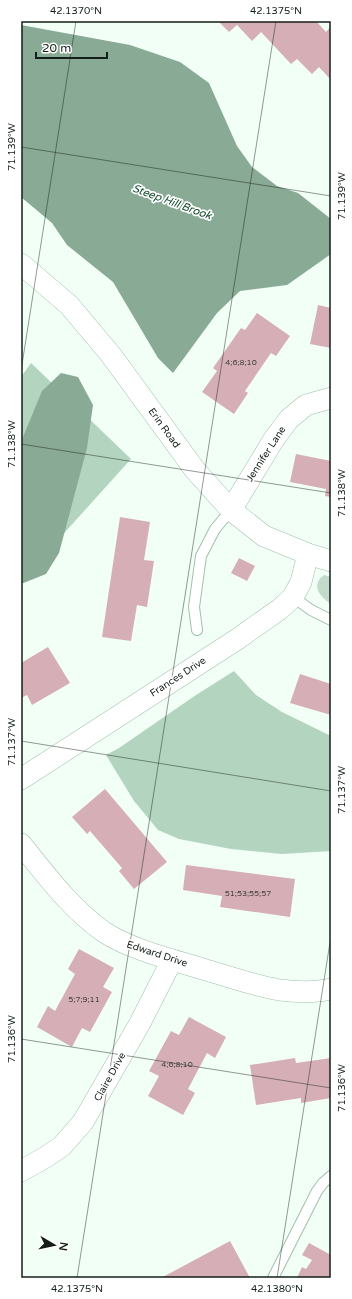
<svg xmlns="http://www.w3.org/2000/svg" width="352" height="1299" font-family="'Varela Round',sans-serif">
  <rect width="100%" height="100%" fill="#f2fff6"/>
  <path fill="#c3dbcb" d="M324,575L331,577V604C320,597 310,585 324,575Z"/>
  <g fill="#b3d5bf">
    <path d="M31,363L131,459L21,581V377Z"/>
    <path d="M234,671L256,695L282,712L331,736V851L282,854L231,849L179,839L158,830L134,801L106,755L119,748L196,695Z"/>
  </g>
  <g fill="#89aa95">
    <path d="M21,25L130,45L180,62L209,83L237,146L252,167L277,186L298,193L331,219V254L287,285L240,291L217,313L173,373L158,358L113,282L67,245L52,223L21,197Z"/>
    <path d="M61,373L78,377L93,405L87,448L59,553L46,574L21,584V442L42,391Z"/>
  </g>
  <g fill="#d6aeb6">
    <path d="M218,21H316L326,32L331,26V80L319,67L312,74L297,59L291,64L261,32L252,41L237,25L229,32Z"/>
    <path d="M318,305L331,308V348L310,344Z"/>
    <path d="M257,313L290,336L276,356L271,353L245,391L248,393L234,414L202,392L217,371L213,368L241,328L245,330Z"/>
    <path d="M296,454L331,461V497L325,496L326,489L290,482Z"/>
    <path d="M120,517L150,522L144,560L154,561L147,607L137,605L131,641L102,637Z"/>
    <path d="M239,558L255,566L247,581L231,573Z"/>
    <path d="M48,647L70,683L32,705L27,695L21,698V663Z"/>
    <path d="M300,674L331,684V715L290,703Z"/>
    <path d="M105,789L167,862L134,889L119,871L122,868L90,831L87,834L72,817Z"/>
    <path d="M186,865L295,879L290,917L220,907L222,896L183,890Z"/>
    <path d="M79,949L114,968L103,987L112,992L90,1032L82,1028L72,1047L37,1027L48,1006L55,1011L75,974L68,969Z"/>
    <path d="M189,1017L226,1037L215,1058L207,1053L188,1089L195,1093L183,1115L148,1096L159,1076L149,1071L171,1031L179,1035Z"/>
    <path d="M295,1058L296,1063L331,1058V1098L301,1103V1098L256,1105L250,1065Z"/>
    <path d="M230,1241L250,1278H161Z"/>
    <path d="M309,1243L331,1255V1278H297L302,1267L306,1269L312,1260L302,1255Z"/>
  </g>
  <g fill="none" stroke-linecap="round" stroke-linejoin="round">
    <g stroke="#a0bfab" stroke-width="12">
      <g id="service">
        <path d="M293,597L311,610L331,620"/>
        <path d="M197,630L194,607L201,556L215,529L231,510"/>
        <path d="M273,1278L317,1191L323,1183L331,1176"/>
      </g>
    </g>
    <g stroke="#a0bfab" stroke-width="22">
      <g id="minor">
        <path d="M21,264L69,305L111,355L195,470L231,510L264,536L308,554L331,561"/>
        <path d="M231,510L274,439L289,419L306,405L331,398"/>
        <path d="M21,779L236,640L280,609L293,597L301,582L308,554"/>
        <path d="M21,844C46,875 71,909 104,932C131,950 175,960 206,970C230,977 255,986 280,990C296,992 314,993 331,989"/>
        <path d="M21,1171L46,1157L62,1146L83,1122L140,1023L172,960"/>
      </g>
    </g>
    <use href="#service" stroke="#fff" stroke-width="10"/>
    <use href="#minor" stroke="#fff" stroke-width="21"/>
  </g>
  <path fill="none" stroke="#131f17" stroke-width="1" stroke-opacity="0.45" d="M21,147L331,196M21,371L76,21M21,444L331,493M21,741L331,791M21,1039L331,1088M77,1278L276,21M277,1278L331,936"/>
  <g text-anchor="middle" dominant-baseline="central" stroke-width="3.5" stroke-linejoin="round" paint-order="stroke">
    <g font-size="8" fill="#44433f">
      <text x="241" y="362">4;6;8;10</text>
      <text x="248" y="893">51;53;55;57</text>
      <text x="84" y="999">5;7;9;11</text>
      <text x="177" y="1064">4;6;8;10</text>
    </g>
    <g font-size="10" fill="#131f17" stroke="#fff">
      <text transform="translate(164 428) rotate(54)">Erin Road</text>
      <text transform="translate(266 454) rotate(-57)">Jennifer Lane</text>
      <text transform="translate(178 677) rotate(-33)">Frances Drive</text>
      <text transform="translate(157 954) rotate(18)">Edward Drive</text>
      <text transform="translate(110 1077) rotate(-61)">Claire Drive</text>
    </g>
    <g font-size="11" font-style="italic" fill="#124c2f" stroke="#fff">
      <text transform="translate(172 202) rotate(20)">Steep Hill Brook</text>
    </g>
  </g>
  <rect width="352" height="1299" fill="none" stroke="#ffffff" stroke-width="44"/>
  <g transform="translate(54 1245) rotate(99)" stroke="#ffffff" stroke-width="3" paint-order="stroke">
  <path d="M0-3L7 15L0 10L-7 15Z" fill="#131f17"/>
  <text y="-6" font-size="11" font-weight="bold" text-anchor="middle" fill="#131f17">N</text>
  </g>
  <path d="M36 52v6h71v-6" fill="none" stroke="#131f17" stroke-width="2"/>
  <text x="42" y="52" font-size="12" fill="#131f17" stroke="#ffffff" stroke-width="3" paint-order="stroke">20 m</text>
  <rect x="22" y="22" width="308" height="1255" fill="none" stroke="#131f17" stroke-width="1.5"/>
  <g font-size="10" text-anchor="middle" fill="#131f17">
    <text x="76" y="14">42.1370°N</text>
    <text x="276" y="14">42.1375°N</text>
    <text transform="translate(11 147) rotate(-90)" y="4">71.139°W</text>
    <text transform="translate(341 196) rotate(-90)" y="4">71.139°W</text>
    <text transform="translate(11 444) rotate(-90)" y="4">71.138°W</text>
    <text transform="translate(341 493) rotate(-90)" y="4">71.138°W</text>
    <text transform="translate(11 742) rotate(-90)" y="4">71.137°W</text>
    <text transform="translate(341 790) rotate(-90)" y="4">71.137°W</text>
    <text transform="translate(11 1039) rotate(-90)" y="4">71.136°W</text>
    <text transform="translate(341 1088) rotate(-90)" y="4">71.136°W</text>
    <text x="77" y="1292">42.1375°N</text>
    <text x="277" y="1292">42.1380°N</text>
  </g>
</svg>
